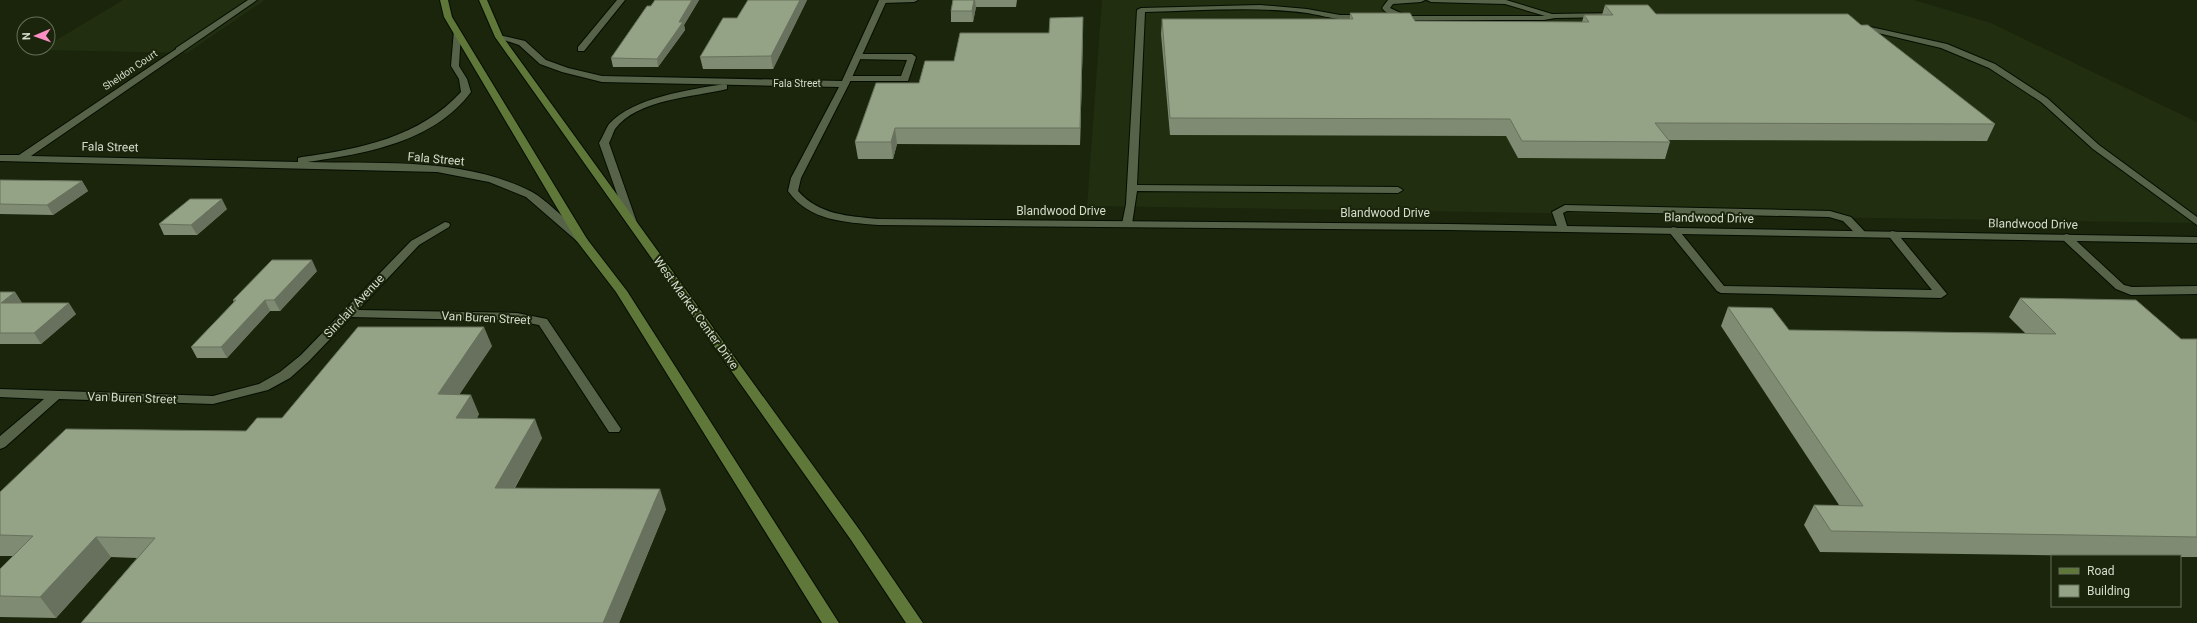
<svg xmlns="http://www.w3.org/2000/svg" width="2197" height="623" font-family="Roboto,sans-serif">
  <rect width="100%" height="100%" fill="#1a250c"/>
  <g fill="#212e0f">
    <path d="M123,0H265L187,53L39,50L48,48V45Z"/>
    <path d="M1102,0H1914L1991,23L2197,122V223L1087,206Z"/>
  </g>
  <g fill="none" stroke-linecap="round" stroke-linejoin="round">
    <g stroke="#050d00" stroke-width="2">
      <g id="lane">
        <path d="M248,0H257L182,52H176V48Z"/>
        <path d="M879,0H918L914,2L882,3H879Z"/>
        <path d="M1388,0H1425L1421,2L1393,4L1390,8L1407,16H1545L1505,4L1431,2L1427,0H1506L1552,14L1618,13L1622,15L1618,17L1555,18L1544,20H1407C1397,18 1388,16 1382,8Z"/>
        <path d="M1260,5L1307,9L1340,15H1366L1370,17C1360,26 1320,15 1307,13C1254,6 1199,11 1145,12L1137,185L1398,187L1403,190L1398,193L1137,191L1132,224L1127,227L1123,226L1122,224L1126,204L1137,10L1141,8Z"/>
        <path d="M1857,24L1947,44L1995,64L2047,98L2099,145L2197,217V225L2093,149L2041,102L1989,68L1941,48L1857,28Z"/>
        <path d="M857,54H912L916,57L908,81H844L843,79L847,76H901L907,60L854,59L853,57Z"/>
        <path d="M1565,205L1830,211L1851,217L1867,234L1866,236H1858L1843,221L1829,217L1567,211L1563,213L1568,229L1563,232L1558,229L1552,212Z"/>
        <path d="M1673,227L1677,228L1724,286L1932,290L1887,234L1892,231L1896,232L1947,294L1941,298L1721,293L1717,291L1669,232L1668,230Z"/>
        <path d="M2066,234L2070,235L2124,285L2132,287L2197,286V294L2131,295L2116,289L2062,239L2061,237Z"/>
      </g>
    </g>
    <g stroke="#050d00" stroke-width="2">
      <g id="street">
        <path d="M617,0H625L584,51H578V47Z"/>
        <path d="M879,0H887L849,84L801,178L798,191C819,215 848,216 878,219L1448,224L2197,237V243L1448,230L878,225C844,222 809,221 788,191L791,178L839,87L602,82L562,72L540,64L519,45L495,37L499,35L525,41L546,60L568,68L602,76L842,81Z"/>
        <path d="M454,30L461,32L459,66L467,79L471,92C434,142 365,154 307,162C381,164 464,157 532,192C547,200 572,226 586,238L588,240L586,242H578L526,197L489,182L437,172L0,161V155H19L179,47L183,50L182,52L31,156L298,162V158L302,157C360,149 420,137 461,92L459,79L451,66Z"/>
        <path d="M724,84L727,85V89C695,97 637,99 615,129C613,133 611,139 609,143L637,223L632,226L628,225L599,143C603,137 605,130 609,124C634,97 689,90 724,84Z"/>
        <path d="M445,222L449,223L450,225L449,227L419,245L358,310L517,313L547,319L619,426L621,429L619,432H609L539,325L517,321L351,317L309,361L290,378L268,390L213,404L59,399L5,447L0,449V436L44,399L0,397V389L213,396L259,384L280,372L301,355L411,241Z"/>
      </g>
    </g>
    <g stroke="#050d00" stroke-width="2">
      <g id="secondary">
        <path d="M440,0H448L452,17L587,239L627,291L839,623H822L616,292L576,240L444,17Z"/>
        <path d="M479,0H487L503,37L861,532L923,623H906L851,540L495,37Z"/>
      </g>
    </g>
    <use href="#lane" fill="#566348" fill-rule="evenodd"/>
    <use href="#street" fill="#566348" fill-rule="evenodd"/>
    <use href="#secondary" fill="#5f7739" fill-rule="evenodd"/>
  </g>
  <g fill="#7f8b72">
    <path d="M655,0H699L684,25L685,30L658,67H613L611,58Z"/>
    <path d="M807,0L773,69H703L700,57L737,18Z"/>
    <path d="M953,0H1017L1016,7H976L973,22H951V11Z"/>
    <path d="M1605,5L1656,14L1861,25L1995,124L1987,141L1668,140L1670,142L1665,159L1518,158L1506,136L1170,135L1161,34L1162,19H1350V13L1415,21L1582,22L1584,15H1602Z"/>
    <path d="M1083,17V33L1080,145L897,144L893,159H858L855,142L954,61L1049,33Z"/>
    <path d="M0,180L82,181L88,191L53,215L0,214Z"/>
    <path d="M227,209L197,235H164L159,224Z"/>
    <path d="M317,271L280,311H270L227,358H197L191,347L234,303L233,300Z"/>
    <path d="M0,292H15L22,303L76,314L41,344H0Z"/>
    <path d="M2020,298L2181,339H2197V557H2180V556H2103L1820,552L1804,525L1814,505H1839L1721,326L1728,307L1789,330L2025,333L2009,317Z"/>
    <path d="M492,346L459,395L479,414L477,418L542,438L515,488L666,509L619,623H81L137,558L111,557L56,618L0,617V569L13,556H0V492L246,431L282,418Z"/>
  </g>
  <g fill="#68715d">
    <path d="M692,0H699L684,25L685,30L658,67L657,59Z"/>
    <path d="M800,0H807L773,69L771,56Z"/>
    <path d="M974,0H975L976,7L973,22L972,11Z"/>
    <path d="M1083,17V33L1080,145V128Z"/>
    <path d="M895,128L897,144L893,159L891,142Z"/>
    <path d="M82,181L88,191L53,215L47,205Z"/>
    <path d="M222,199L227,209L197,235L191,225Z"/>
    <path d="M312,260L317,271L280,311L274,300Z"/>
    <path d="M15,292L22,303H1Z"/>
    <path d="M265,300L270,311L227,358L221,347Z"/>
    <path d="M69,303L76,314L41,344L34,333Z"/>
    <path d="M484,327L492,346L446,414L438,394Z"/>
    <path d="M471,395L479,414L464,438L456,418Z"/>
    <path d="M535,419L542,438L503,508L495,488Z"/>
    <path d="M660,489L666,509L619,623H603Z"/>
    <path d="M96,537L111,557L56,618L40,597Z"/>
  </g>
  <g fill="#94a285" stroke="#68715d">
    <path d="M655,0H692L679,22H683L657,59L611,58L647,6H651Z"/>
    <path d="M748,0H800L771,56L700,57L723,18H737Z"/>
    <path d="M953,0H974L972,11H951Z"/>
    <path d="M1605,5H1648L1656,14H1848L1861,25H1868L1995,124L1655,123L1670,142L1522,141L1510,119L1170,118L1162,19H1353L1350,13H1410L1415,21L1589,22L1584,15H1613Z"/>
    <path d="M1083,17L1080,128H895L891,142H855L876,83H919L925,61H954L960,33H1049L1050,18Z"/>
    <path d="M0,180H1L82,181L47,205L0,204Z"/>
    <path d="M190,199H222L191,225L159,224Z"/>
    <path d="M272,260H312L274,300H265L221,347H191L236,300H233Z"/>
    <path d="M0,292H15L1,303H69L34,333H0Z"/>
    <path d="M2020,298L2136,300L2181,339H2197V537L1831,531L1814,505L1863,506L1728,307L1772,308L1789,330L2056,334Z"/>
    <path d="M358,327H484L438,394L471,395L456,418L535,419L495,488L660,489L603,623H81L155,538L96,537L40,597L0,596V569L33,536L0,535V492L66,429L246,431L257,418H282Z"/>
  </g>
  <g text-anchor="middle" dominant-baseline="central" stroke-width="4" stroke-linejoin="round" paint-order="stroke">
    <g font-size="10" fill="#d5ddcd" stroke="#1a250c">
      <text transform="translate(130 70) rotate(-34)">Sheldon Court</text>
      <text x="797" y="83">Fala Street</text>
    </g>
    <g font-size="12" fill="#d5ddcd" stroke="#1a250c">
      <text transform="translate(110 147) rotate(1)">Fala Street</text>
      <text transform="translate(436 159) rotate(5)">Fala Street</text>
      <text x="1061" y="211">Blandwood Drive</text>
      <text x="1385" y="213">Blandwood Drive</text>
      <text transform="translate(1709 218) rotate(1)">Blandwood Drive</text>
      <text transform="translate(2033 224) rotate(1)">Blandwood Drive</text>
      <text transform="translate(354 306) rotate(-47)">Sinclair Avenue</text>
      <text transform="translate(696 313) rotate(54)">West Market Center Drive</text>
      <text transform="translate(486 318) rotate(3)">Van Buren Street</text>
      <text transform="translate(132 398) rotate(2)">Van Buren Street</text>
    </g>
  </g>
  <rect x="2051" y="555" width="130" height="52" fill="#1a250c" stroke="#656f59"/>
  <rect x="2059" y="568" width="20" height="6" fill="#5f7739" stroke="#656f59"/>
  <text x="2087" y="575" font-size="12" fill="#d5ddcd">Road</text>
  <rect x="2059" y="585" width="20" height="12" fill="#94a285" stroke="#656f59"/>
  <text x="2087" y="595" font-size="12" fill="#d5ddcd">Building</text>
  <g transform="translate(36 36) rotate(268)"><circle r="19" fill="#1a250c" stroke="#656f59"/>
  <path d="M0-3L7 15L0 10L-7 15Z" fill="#fb8fc3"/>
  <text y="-6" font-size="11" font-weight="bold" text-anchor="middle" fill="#d5ddcd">N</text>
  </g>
</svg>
